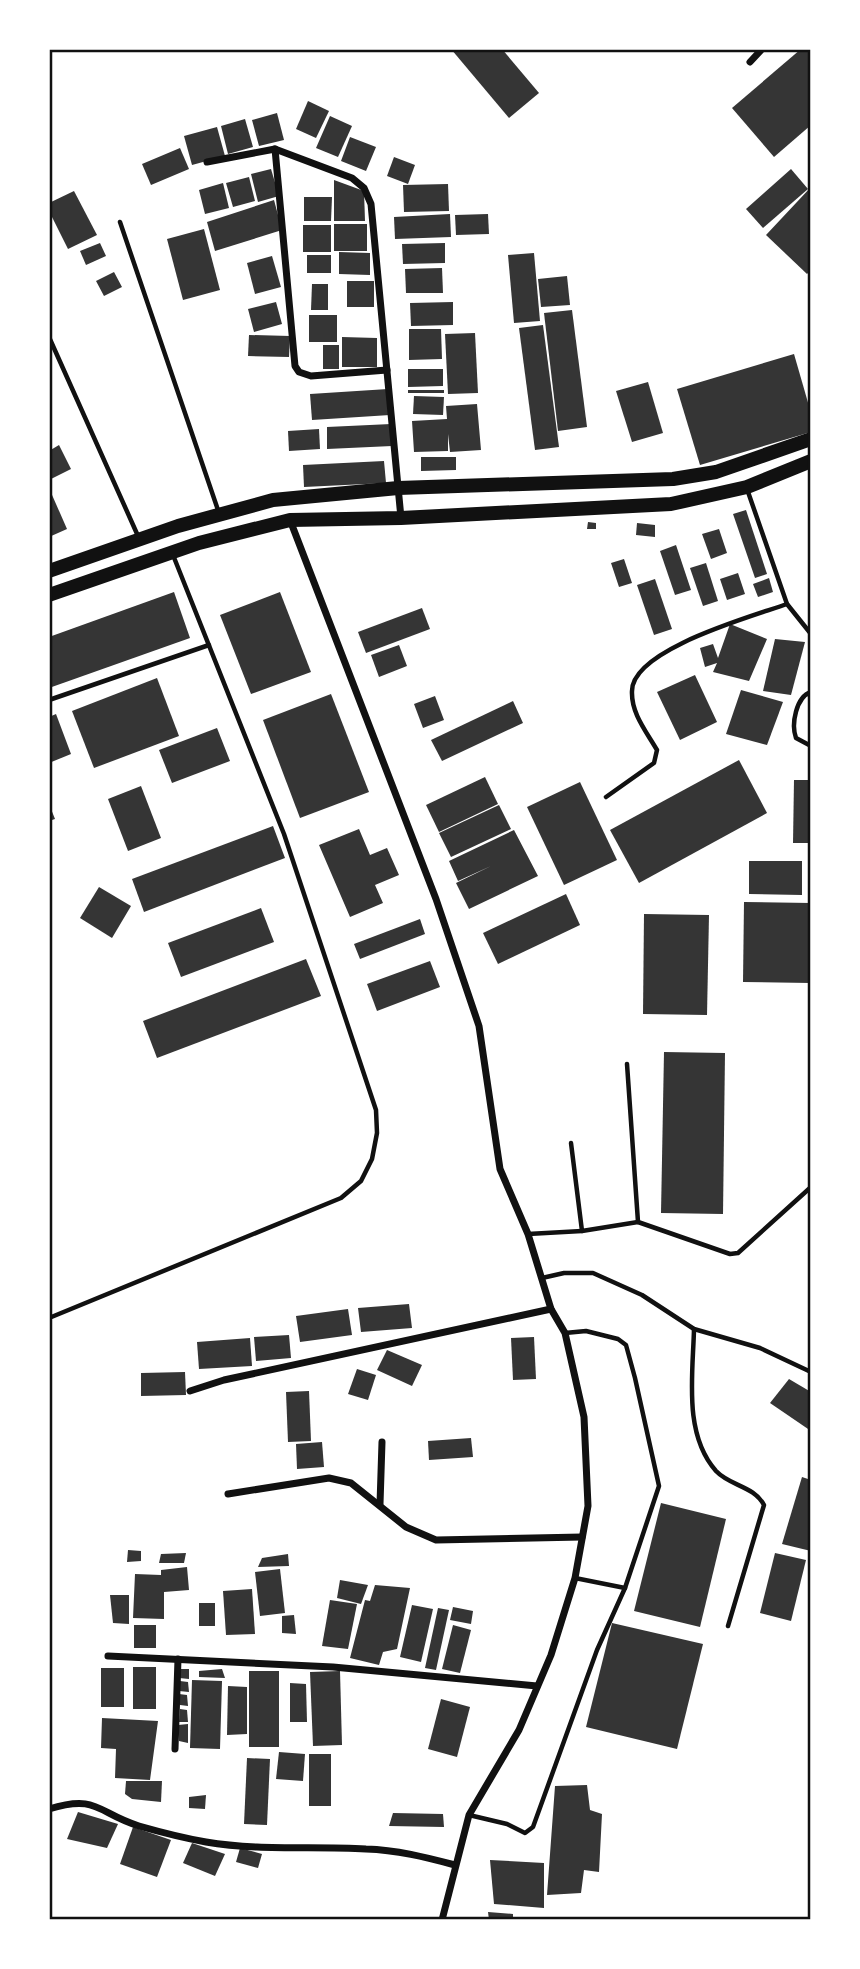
<svg xmlns="http://www.w3.org/2000/svg" width="860" height="1969" font-family="'Asap Condensed',sans-serif">
  <rect width="100%" height="100%" fill="#fff"/>
  <g fill="#353535">
    <path d="M451,49H502L539,93L509,118Z"/>
    <path d="M801,49H811V125L774,157L732,108Z"/>
    <path d="M308,101L329,111L316,138L296,129Z"/>
    <path d="M277,113L284,140L259,146L252,120Z"/>
    <path d="M330,116L352,126L338,157L316,148Z"/>
    <path d="M245,119L253,147L228,154L221,126Z"/>
    <path d="M217,127L225,156L192,165L184,136Z"/>
    <path d="M350,137L376,147L366,171L341,161Z"/>
    <path d="M180,148L189,169L151,185L142,164Z"/>
    <path d="M394,157L415,165L408,184L387,176Z"/>
    <path d="M271,169L279,196L258,202L251,174Z"/>
    <path d="M791,169L808,189L763,228L746,209Z"/>
    <path d="M249,177L255,201L233,207L226,183Z"/>
    <path d="M334,180L364,191L365,221H334Z"/>
    <path d="M223,183L229,208L205,214L199,190Z"/>
    <path d="M448,184L449,211L404,212L403,185Z"/>
    <path d="M811,187V270L807,274L766,235Z"/>
    <path d="M74,191L97,235L68,249L49,211V203Z"/>
    <path d="M304,197H332L331,221H304Z"/>
    <path d="M274,200L282,230L215,251L207,222Z"/>
    <path d="M450,214L451,237L395,239L394,217Z"/>
    <path d="M488,214L489,234L456,235L455,215Z"/>
    <rect x="334" y="224" width="33" height="27"/>
    <rect x="303" y="225" width="28" height="27"/>
    <path d="M204,229L220,290L183,300L167,239Z"/>
    <path d="M100,243L106,256L86,265L80,251Z"/>
    <path d="M445,243V263L403,264L402,244Z"/>
    <path d="M339,252L370,253V275L339,274Z"/>
    <path d="M534,253L540,321L514,323L508,255Z"/>
    <rect x="307" y="255" width="24" height="18"/>
    <path d="M272,256L281,287L255,294L247,263Z"/>
    <path d="M442,268L443,293H406L405,269Z"/>
    <path d="M114,272L122,287L104,296L96,281Z"/>
    <path d="M567,276L570,305L541,307L538,279Z"/>
    <rect x="347" y="281" width="27" height="26"/>
    <path d="M312,284H328V310H311Z"/>
    <path d="M276,302L282,324L254,332L248,309Z"/>
    <path d="M453,302V325L411,326L410,303Z"/>
    <path d="M572,310L587,427L558,431L544,313Z"/>
    <rect x="309" y="315" width="28" height="27"/>
    <path d="M543,325L559,447L535,450L519,328Z"/>
    <path d="M409,329H441L442,359L409,360Z"/>
    <path d="M475,333L478,393L448,394L445,334Z"/>
    <path d="M249,335L290,336L289,357L248,356Z"/>
    <path d="M342,337L377,338V367H342Z"/>
    <rect x="323" y="345" width="16" height="24"/>
    <path d="M794,354L811,413V432L700,465L677,389Z"/>
    <path d="M408,369H443V386L408,387Z"/>
    <path d="M648,382L663,433L632,442L616,391Z"/>
    <path d="M388,389L390,415L312,420L310,394Z"/>
    <rect x="408" y="390" width="36" height="3"/>
    <path d="M414,396L444,397L443,415L413,414Z"/>
    <path d="M477,404L481,450L450,452L448,434V451L414,452L412,421L447,419L446,406Z"/>
    <path d="M391,424L392,446L327,449V427Z"/>
    <path d="M319,429L320,449L289,451L288,431Z"/>
    <path d="M59,445L71,469L49,480V451Z"/>
    <path d="M421,457H456V470L421,471Z"/>
    <path d="M384,461L386,483L304,487L303,465Z"/>
    <path d="M49,488L67,529L49,537Z"/>
    <path d="M746,510L767,574L755,578L733,514Z"/>
    <path d="M588,522L596,523V529H587Z"/>
    <path d="M637,523L655,525V537L636,535Z"/>
    <path d="M719,529L727,553L711,559L702,534Z"/>
    <path d="M676,545L691,590L675,595L660,551Z"/>
    <path d="M624,559L632,583L619,587L611,563Z"/>
    <path d="M706,563L718,601L703,606L690,568Z"/>
    <path d="M738,573L745,594L727,600L720,579Z"/>
    <path d="M769,578L773,592L758,597L753,584Z"/>
    <path d="M655,579L672,629L654,635L637,585Z"/>
    <path d="M174,592L190,638L49,688V637Z"/>
    <path d="M280,592L311,672L251,694L220,615Z"/>
    <path d="M422,608L430,629L366,653L358,632Z"/>
    <path d="M730,624L767,639L749,681L713,672L717,663L705,667L700,648L713,644L718,658Z"/>
    <path d="M775,639L805,642L791,695L763,691Z"/>
    <path d="M399,645L407,666L379,677L371,655Z"/>
    <path d="M695,675L717,722L680,740L657,692Z"/>
    <path d="M157,678L179,736L94,768L72,711Z"/>
    <path d="M741,690L783,702L767,745L726,734Z"/>
    <path d="M331,694L369,792L300,818L263,720Z"/>
    <path d="M435,696L444,720L423,728L414,704Z"/>
    <path d="M513,701L523,723L442,761L431,740Z"/>
    <path d="M56,714L71,754L49,763V717Z"/>
    <path d="M217,728L230,761L172,783L159,750Z"/>
    <path d="M739,760L767,813L639,883L610,830Z"/>
    <path d="M485,777L498,804L439,832L426,805Z"/>
    <path d="M794,780H811V843H793Z"/>
    <path d="M580,782L617,860L564,885L527,807Z"/>
    <path d="M141,786L161,838L128,851L108,799Z"/>
    <path d="M49,804L55,819L49,821Z"/>
    <path d="M499,805L511,829L451,857L439,833Z"/>
    <path d="M273,826L285,858L144,912L132,879Z"/>
    <path d="M359,829L370,855L387,848L399,875L375,885L383,903L350,917L319,845Z"/>
    <path d="M514,830L538,876L469,909L456,883L491,866L458,881L449,861Z"/>
    <path d="M749,861H802V895L749,894Z"/>
    <path d="M99,887L131,906L112,938L80,918Z"/>
    <path d="M566,894L580,925L498,964L483,933Z"/>
    <path d="M744,902L811,903L810,983L743,982Z"/>
    <path d="M261,908L274,942L181,977L168,943Z"/>
    <path d="M644,914L709,915L707,1015L643,1014Z"/>
    <path d="M420,919L425,934L360,959L354,944Z"/>
    <path d="M306,959L321,996L157,1058L143,1021Z"/>
    <path d="M430,961L440,987L377,1011L367,984Z"/>
    <path d="M664,1052L725,1053L723,1214L661,1213Z"/>
    <path d="M409,1304L412,1328L361,1332L358,1308Z"/>
    <path d="M348,1309L352,1335L300,1342L296,1316Z"/>
    <path d="M289,1335L291,1358L256,1361L254,1337Z"/>
    <path d="M534,1337L536,1379L513,1380L511,1338Z"/>
    <path d="M250,1338L252,1366L199,1369L197,1342Z"/>
    <path d="M387,1350L422,1365L412,1386L377,1370Z"/>
    <path d="M357,1369L376,1375L368,1400L348,1394Z"/>
    <path d="M185,1372L186,1395L141,1396V1373Z"/>
    <path d="M789,1379L811,1392V1431L770,1403Z"/>
    <path d="M309,1391L311,1441L288,1442L286,1392Z"/>
    <path d="M471,1438L473,1457L429,1460L428,1441Z"/>
    <path d="M322,1442L324,1467L297,1469L296,1444Z"/>
    <path d="M802,1477L811,1480V1551L782,1544Z"/>
    <path d="M661,1503L726,1519L700,1627L634,1611Z"/>
    <path d="M128,1550L141,1551V1561L127,1562Z"/>
    <path d="M186,1553L184,1563H159L161,1554Z"/>
    <path d="M775,1553L806,1560L791,1621L760,1613Z"/>
    <path d="M288,1554L289,1566L258,1567L262,1558Z"/>
    <path d="M187,1567L189,1590L164,1592V1619L133,1618L135,1574L161,1575V1570Z"/>
    <path d="M280,1569L285,1613L260,1616L255,1572Z"/>
    <path d="M340,1580L368,1585L361,1604L337,1598Z"/>
    <path d="M375,1585L410,1588L397,1649L383,1652L379,1665L350,1658L365,1600L370,1601Z"/>
    <path d="M252,1589L255,1634L226,1635L223,1591Z"/>
    <path d="M110,1595H129V1624L113,1623Z"/>
    <path d="M330,1600L357,1604L348,1649L322,1646Z"/>
    <rect x="199" y="1603" width="16" height="23"/>
    <path d="M412,1605L433,1609L421,1662L400,1657Z"/>
    <path d="M453,1607L473,1611L471,1624L450,1620Z"/>
    <path d="M438,1608L449,1610L436,1670L425,1668Z"/>
    <path d="M294,1615L296,1634L282,1633V1616Z"/>
    <path d="M612,1623L703,1644L677,1749L586,1727Z"/>
    <rect x="134" y="1625" width="22" height="23"/>
    <path d="M453,1625L471,1630L460,1673L442,1669Z"/>
    <rect x="133" y="1667" width="23" height="42"/>
    <rect x="101" y="1668" width="23" height="39"/>
    <path d="M180,1669H189V1679L179,1678Z"/>
    <path d="M222,1669L225,1678L199,1677V1671Z"/>
    <rect x="249" y="1671" width="30" height="76"/>
    <path d="M340,1671L342,1745L313,1746L310,1672Z"/>
    <path d="M192,1680L222,1681L220,1749L190,1748Z"/>
    <path d="M180,1681L188,1682L189,1692L179,1691Z"/>
    <path d="M290,1683L306,1684L307,1722H290Z"/>
    <path d="M228,1686L247,1687V1734L227,1735Z"/>
    <path d="M179,1694L187,1695L188,1706L180,1705Z"/>
    <path d="M441,1699L470,1707L457,1757L428,1749Z"/>
    <path d="M180,1709L187,1710L188,1722H179Z"/>
    <path d="M102,1718L158,1721L150,1780L115,1778L116,1749L101,1748Z"/>
    <path d="M188,1724V1743L179,1741L178,1725Z"/>
    <path d="M279,1752L305,1754L303,1781L276,1779Z"/>
    <rect x="309" y="1754" width="22" height="52"/>
    <path d="M247,1758L270,1759L267,1825L244,1824Z"/>
    <path d="M126,1781H162L161,1802L132,1799L125,1794Z"/>
    <path d="M587,1785L590,1810L602,1814L599,1872L584,1870L581,1893L547,1895L555,1786Z"/>
    <path d="M206,1795L205,1809L189,1808V1797Z"/>
    <path d="M78,1812L118,1824L107,1848L67,1839Z"/>
    <path d="M393,1813L443,1814L444,1827L389,1826Z"/>
    <path d="M133,1827L171,1840L157,1877L120,1864Z"/>
    <path d="M192,1843L225,1854L215,1876L183,1863Z"/>
    <path d="M240,1848L262,1854L258,1868L236,1862Z"/>
    <path d="M490,1860L544,1863V1908L494,1904Z"/>
    <path d="M488,1912L513,1914V1920H489Z"/>
  </g>
  <g fill="none" stroke-linecap="round" stroke-linejoin="round">
    <g stroke="#111" stroke-width="4.5">
      <path d="M120,222L219,513"/>
      <path d="M49,337L138,536"/>
      <path d="M747,489L787,604L811,634"/>
      <path d="M811,692C796,697 791,724 796,738L811,746"/>
      <path d="M49,700L209,645"/>
      <path d="M606,797L654,763L657,750C646,731 631,713 632,691C632,649 754,616 787,604"/>
      <path d="M627,1064L638,1222L730,1254L738,1253L811,1187"/>
      <path d="M571,1143L582,1231L638,1222"/>
      <path d="M528,1234L582,1231"/>
      <path d="M542,1278L564,1273H593L642,1295L694,1329L760,1348L811,1372"/>
      <path d="M49,1318L341,1198L361,1181L372,1159L377,1133L376,1110L284,834L173,555"/>
      <path d="M694,1329C693,1374 683,1434 716,1471C730,1486 754,1486 764,1505L728,1626"/>
      <path d="M565,1333L586,1331L618,1339L626,1345L635,1378L659,1486L625,1588"/>
      <path d="M469,1815L507,1824L525,1833L533,1827L597,1650L625,1588L575,1578"/>
    </g>
    <g stroke="#111" stroke-width="7">
      <path d="M750,62L762,49"/>
      <path d="M275,149L295,366L299,372L311,376L387,370"/>
      <path d="M207,162L275,149L352,178L364,188L371,204L401,518"/>
      <path d="M290,520L436,899L479,1026L500,1169L528,1234L551,1309L565,1333L584,1417L588,1506L575,1578L551,1655L519,1730L469,1815L442,1920"/>
      <path d="M190,1391L224,1380L551,1309"/>
      <path d="M228,1494L329,1478L351,1483L406,1527L436,1540L582,1537"/>
      <path d="M380,1504L382,1442"/>
      <path d="M108,1656L333,1667L537,1686"/>
      <path d="M175,1749L178,1659"/>
      <path d="M49,1809C98,1794 97,1813 139,1826C160,1832 184,1838 206,1842C259,1851 313,1846 366,1849C397,1850 425,1857 455,1865"/>
    </g>
    <g stroke="#111" stroke-width="14">
      <path d="M49,571L178,526L273,500L398,488L673,479L716,472L811,439"/>
      <path d="M49,595L199,543L290,520L401,518L671,504L747,487L811,461"/>
    </g>
  </g>
  <rect width="860" height="1969" fill="none" stroke="#ffffff" stroke-width="102"/>
  <rect x="51" y="51" width="758" height="1867" fill="none" stroke="#111" stroke-width="2.5"/>
</svg>
